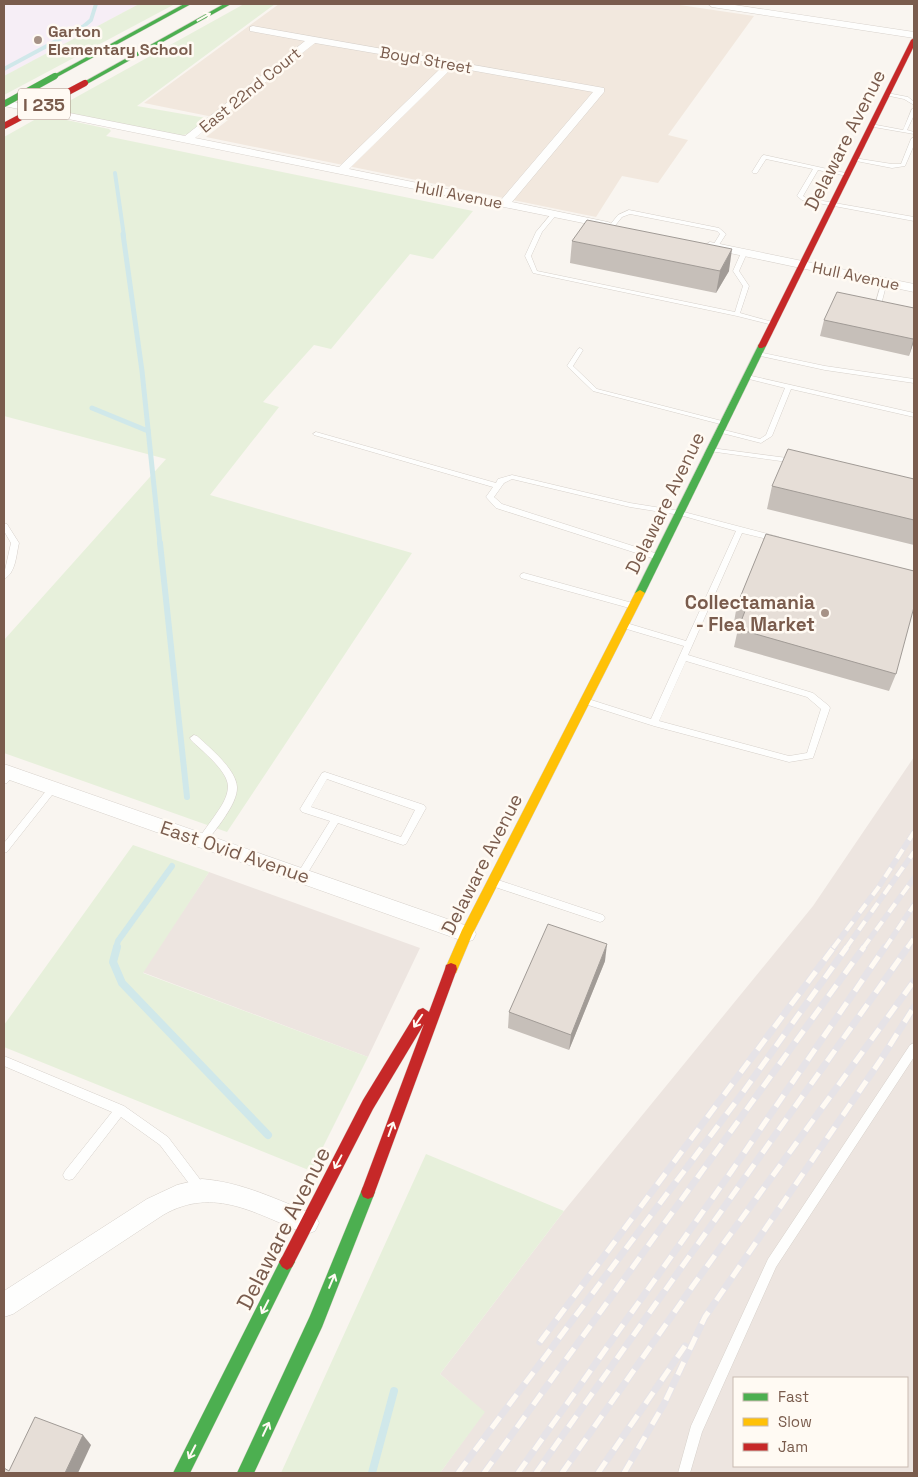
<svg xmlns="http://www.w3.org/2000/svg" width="918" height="1477" font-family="'Space Grotesk',sans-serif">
  <rect width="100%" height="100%" fill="#f9f5f0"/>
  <path fill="#f2e8de" d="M279,4H673L754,16L668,135L688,140L658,183L622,176L596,217L206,137L228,120L144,103Z"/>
  <g fill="#ede5e0" fill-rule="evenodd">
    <path d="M914,757V1473H440L484,1412L440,1374L564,1211L813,906ZM734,1378H907V1466H734Z"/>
    <path d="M209,872L420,948L368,1057L142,972Z"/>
  </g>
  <path fill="#f6eef6" d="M4,4H139L4,76Z"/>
  <g fill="#e7f0db">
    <path d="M139,4H175L4,95V76Z"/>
    <path d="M244,4H275L137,106L206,118L188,134L178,136L53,110Z"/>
    <path d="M43,115L109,129L111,131L106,136L473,211L433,259L410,254L331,349L314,345L263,402L279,407L210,495L412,553L227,832L4,753V640L166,459L4,416V137Z"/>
    <path d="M133,845L209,872L143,973L368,1057L311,1171L4,1047V1025Z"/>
    <path d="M426,1154L564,1211L440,1374L485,1412L440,1473H281Z"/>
  </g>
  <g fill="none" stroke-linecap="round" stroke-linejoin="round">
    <g stroke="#d0e8ea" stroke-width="4">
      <path d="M4,69L84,26L91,20L96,4"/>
      <path d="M115,173L124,236"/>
    </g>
    <g stroke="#d0e8ea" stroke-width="5">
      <path d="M123,234L142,371L160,544"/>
      <path d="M92,408L148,431"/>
    </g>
    <g stroke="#d0e8ea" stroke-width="6">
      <path d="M160,543L187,797"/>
      <path d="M116,948L118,941L172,866"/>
    </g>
    <g stroke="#d0e8ea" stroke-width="8">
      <path d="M117,947L113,962L122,983L268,1135"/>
      <path d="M372,1473L394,1391"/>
    </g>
    <g stroke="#d7d1cb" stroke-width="1">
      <g id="lane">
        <path d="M887,93L908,97L914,102V105L904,99L885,95V94Z"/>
        <path d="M912,109H914V115L907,130L914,132V134L868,126L871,124L903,130Z"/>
        <path d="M914,137V145L905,166L892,168L851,160L854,158L892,164H901L911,139Z"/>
        <path d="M764,155L850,174L847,176L818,170L803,196L806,198L914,217V221L802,200L797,196L813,169L766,159L757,173H753L752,172L762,156Z"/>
        <path d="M629,210L719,228L726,234L717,248L715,249L712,247L720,234L717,231L630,214L622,217L614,227H610L609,226L618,215Z"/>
        <path d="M552,213L557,214L542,232L531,256L537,271L735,312L743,286L733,271L741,253L744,251L747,253L739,271L749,286L740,313L776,323L773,325L737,316L533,273L525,256L536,232Z"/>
        <path d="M882,281L887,282L882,301L890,305V307H886L876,302Z"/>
        <path d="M580,348L583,350L573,366L597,389L726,422L727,423L724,425L593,391L567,366L578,349Z"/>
        <path d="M758,352L825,366L914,379V383L825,370L756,355V353Z"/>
        <path d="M747,375L914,413V417L791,389L772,436L761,443L718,432L717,431L720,429L760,439L766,435L785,388L745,378L744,377Z"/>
        <path d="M316,432L496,483L498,479L512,475L630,503L680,511L779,537L780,539L776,541L742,533L688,655L813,693L829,706L830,708L813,758L789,762L654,726L582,703L581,701L585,698L651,719L684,646L620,627L619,625L623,622L686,641L736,531L680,515L630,507L512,479L504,483L494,497L502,504L661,555L662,557L658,560L496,508L486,497L493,487L314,435L313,434ZM686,661L807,697L821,709L807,753L789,756L659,721Z"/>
        <path d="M711,448L795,459L799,461L795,463L709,451L707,450Z"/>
        <path d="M4,524H7L19,543C16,555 16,573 4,579V572L5,570L11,543L4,531Z"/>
        <path d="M524,573L636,604L637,606L633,609L521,578L520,576L521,574Z"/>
        <path d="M194,735L197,736C209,747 236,769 237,787C238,804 215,830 205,844H199L197,841C204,830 213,819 220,808C224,802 228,794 228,786C227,770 202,751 191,740L190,738Z"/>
        <path d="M11,770L14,771L15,773L7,783L4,784V775L8,771Z"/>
        <path d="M325,772L424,805L426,808L406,844L403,845L338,823L304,879L301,880L298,879L296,876L330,821L302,812L300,809L322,773ZM327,779L415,810L401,837L311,807Z"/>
        <path d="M53,785L56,786L58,788L56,790L7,852L4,853V843L50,786Z"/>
        <path d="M495,879L603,915L605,918L603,921L600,922L492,886L490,883L492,880Z"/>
        <path d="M914,1043V1057L776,1267L702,1432L690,1473H678L691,1426L768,1259L910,1045Z"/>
        <path d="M4,1056L124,1106L168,1137L205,1186L207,1190L205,1194L201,1196L197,1194L160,1145L121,1117L73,1179L69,1180L65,1179L63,1175L65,1171L112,1112L4,1066Z"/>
      </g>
    </g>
    <g stroke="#d7d1cb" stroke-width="1">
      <g id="street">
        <path d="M708,4H728L914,32V38L712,7Z"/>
        <path d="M253,26L604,88V92L512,202L608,222L614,225L608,228L4,106V100L185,136L305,41L250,31V27ZM315,43L444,65L339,167L195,138ZM453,67L593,92L501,200L349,169Z"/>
        <path d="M710,242L914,284V292L706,248L704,246Z"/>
        <path d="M4,764L473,928L476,934L473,940L466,942L4,778Z"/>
        <path d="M202,1179C242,1182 278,1200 315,1215L319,1223L315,1231L307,1234C257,1215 215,1185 163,1215L13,1314L4,1317V1291L147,1199L177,1185Z"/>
      </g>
    </g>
    <g stroke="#d9d2cb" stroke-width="1">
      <g id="fast">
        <path d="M184,4H191L57,77L52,76Z"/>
        <path d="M224,4H231L87,84L82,83Z"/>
        <path d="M759,344H762L766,346L645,593L640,596L636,595L635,593Z"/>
        <path d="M368,1185L373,1187L375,1192L322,1327L254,1473H237L310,1316L363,1187Z"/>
        <path d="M287,1254L292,1257L295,1262L292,1267L190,1473H173L282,1257Z"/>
      </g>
    </g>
    <g stroke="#d9d2cb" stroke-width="1">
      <path id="slow" d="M640,590L645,593L472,935L456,973L451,975L446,973L445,969L462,930L635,593Z"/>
    </g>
    <g stroke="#d9d2cb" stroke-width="1">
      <g id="jam">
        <path d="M914,38V46L766,346L762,348H759L758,346L911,40Z"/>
        <path d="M451,963L456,965L457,969L373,1197L368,1199L363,1197L361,1192L424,1024L373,1109L292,1267L287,1270L282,1267L279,1262L282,1257L363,1100L418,1010L423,1008L429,1012L445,969L446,965Z"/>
      </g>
    </g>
    <use href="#lane" fill="#fefefd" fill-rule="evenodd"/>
    <use href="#street" fill="#fefefd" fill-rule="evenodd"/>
    <use href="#fast" fill="#4caf50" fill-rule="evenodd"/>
    <use href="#slow" fill="#ffc107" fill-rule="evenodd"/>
    <use href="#jam" fill="#c62828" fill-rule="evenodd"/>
    <g stroke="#e6e3e7" stroke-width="5.5">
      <g id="rail-far1">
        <path d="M833,948L878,888L914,832"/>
        <path d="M846,948L914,852"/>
        <path d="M863,948L914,878"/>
        <path d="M885,948L914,905"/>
        <path d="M907,948L914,938"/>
      </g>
    </g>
    <g stroke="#e6e3e7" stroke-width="7">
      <g id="rail">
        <path d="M540,1342L834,947"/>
        <path d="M458,1473L741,1095L847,947"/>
        <path d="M484,1473L864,947"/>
        <path d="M518,1473L731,1172L885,947"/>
        <path d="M536,1473L908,947"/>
        <path d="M562,1473L692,1287L914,981"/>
        <path d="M598,1473L685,1346"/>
        <path d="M624,1473L664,1404L705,1317L880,1061L914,1007"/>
      </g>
    </g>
    <use href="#rail-far1" stroke="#fffaf3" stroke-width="4" stroke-dasharray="11" stroke-linecap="butt"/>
    <use href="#rail" stroke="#fffaf3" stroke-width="5" stroke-dasharray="14" stroke-linecap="butt"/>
    <g stroke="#dad1cc" stroke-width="7" stroke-linecap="butt">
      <path id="fast-bridge" d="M4,104L55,76"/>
    </g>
    <g stroke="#dad1cc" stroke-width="7" stroke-linecap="butt">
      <path id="jam-bridge" d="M4,126L85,83"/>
    </g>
    <use href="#fast-bridge" stroke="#4caf50" stroke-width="6"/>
    <use href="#jam-bridge" stroke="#c62828" stroke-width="6"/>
  </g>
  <g fill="#c6bfb9">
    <path d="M572,241L729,271L716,293L570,263Z"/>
    <path d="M914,308V341L909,356L820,336L824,320Z"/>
    <path d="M914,479V545L767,509L772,486Z"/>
    <path d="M766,534L896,674L889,691L734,647L738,629L740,623L734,622L737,605Z"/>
    <path d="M605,961L569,1050L508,1028L509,1012Z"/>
  </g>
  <g fill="#a19b96">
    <path d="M732,249L729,271L716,293L720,271Z"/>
    <path d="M914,337V341L909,356Z"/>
    <path d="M607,944L605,961L569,1050L571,1035Z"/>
    <path d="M83,1435L91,1445L78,1473H65Z"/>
  </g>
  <g fill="#e6ded7" stroke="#a19b96">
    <path d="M587,220L732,249L720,271L572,241Z"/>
    <path d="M837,292L914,308V337L913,339L824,320Z"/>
    <path d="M788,449L914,479V520L772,486Z"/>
    <path d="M766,534L914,571V607L896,674L738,629L747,606L737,605Z"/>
    <path d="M548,924L607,944L571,1035L509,1012Z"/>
    <path d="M35,1417L83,1435L65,1473H4V1468L9,1471Z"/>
  </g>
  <defs><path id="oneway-shaft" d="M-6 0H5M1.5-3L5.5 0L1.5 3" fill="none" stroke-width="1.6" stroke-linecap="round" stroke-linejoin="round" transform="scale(1.25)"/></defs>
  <g stroke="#fffaf3">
    <use href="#oneway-shaft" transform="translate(204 17) rotate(-29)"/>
    <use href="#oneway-shaft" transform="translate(418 1021) rotate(124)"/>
    <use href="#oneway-shaft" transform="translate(391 1129) rotate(-70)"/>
    <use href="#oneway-shaft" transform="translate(338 1162) rotate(118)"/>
    <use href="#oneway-shaft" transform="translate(332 1281) rotate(-67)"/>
    <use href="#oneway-shaft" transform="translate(265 1307) rotate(117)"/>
    <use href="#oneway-shaft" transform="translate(266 1429) rotate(-65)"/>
    <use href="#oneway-shaft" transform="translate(192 1452) rotate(117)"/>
  </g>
  <g fill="#a69286" stroke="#fffaf3" stroke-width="2">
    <circle cx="38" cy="40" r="5"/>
    <circle cx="825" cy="613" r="5"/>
  </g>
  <g text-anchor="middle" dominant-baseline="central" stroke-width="5" stroke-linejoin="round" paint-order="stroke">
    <g font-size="16" font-weight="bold" fill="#7a5c4d" stroke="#fffaf3" text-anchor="start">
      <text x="48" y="31">Garton<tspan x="48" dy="18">Elementary School</tspan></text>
    </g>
    <g font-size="16" fill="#7a5c4d" stroke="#fffaf3">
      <text transform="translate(426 60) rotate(10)">Boyd Street</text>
      <text transform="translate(250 90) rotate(-39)">East 22nd Court</text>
      <text transform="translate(459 195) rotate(11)">Hull Avenue</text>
      <text transform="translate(856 276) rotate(12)">Hull Avenue</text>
    </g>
    <rect fill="#fffaf3" stroke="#a28b7f" stroke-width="1" x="18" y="88.5" width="52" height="31" rx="4"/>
    <g font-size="18" font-weight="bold" fill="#7a5c4d">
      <text x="44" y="104">I 235</text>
    </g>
    <g font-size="19" fill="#7a5c4d" stroke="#fffaf3">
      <text transform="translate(845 140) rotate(-63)">Delaware Avenue</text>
      <text transform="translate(665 503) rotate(-64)">Delaware Avenue</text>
      <text transform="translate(235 852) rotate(19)">East Ovid Avenue</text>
      <text transform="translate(482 864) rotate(-63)">Delaware Avenue</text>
    </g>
    <g font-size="19" font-weight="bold" fill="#7a5c4d" stroke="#fffaf3" text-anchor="end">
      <text x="815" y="602">Collectamania<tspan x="815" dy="22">- Flea Market</tspan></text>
    </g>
    <g font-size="22" fill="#7a5c4d" stroke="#fffaf3">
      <text transform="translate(283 1228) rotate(-63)">Delaware Avenue</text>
    </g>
  </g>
  <rect width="918" height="1477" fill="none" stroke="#7a5c4d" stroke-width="10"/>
  <rect x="733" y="1377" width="175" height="90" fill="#fffaf3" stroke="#cabbb1"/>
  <rect x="743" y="1393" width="25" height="8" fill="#4caf50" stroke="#cabbb1"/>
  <text x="778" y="1402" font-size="15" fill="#7a5c4d">Fast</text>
  <rect x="743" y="1418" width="25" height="8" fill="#ffc107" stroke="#cabbb1"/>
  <text x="778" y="1427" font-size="15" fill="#7a5c4d">Slow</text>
  <rect x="743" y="1443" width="25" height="8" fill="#c62828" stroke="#cabbb1"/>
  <text x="778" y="1452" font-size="15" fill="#7a5c4d">Jam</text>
</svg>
